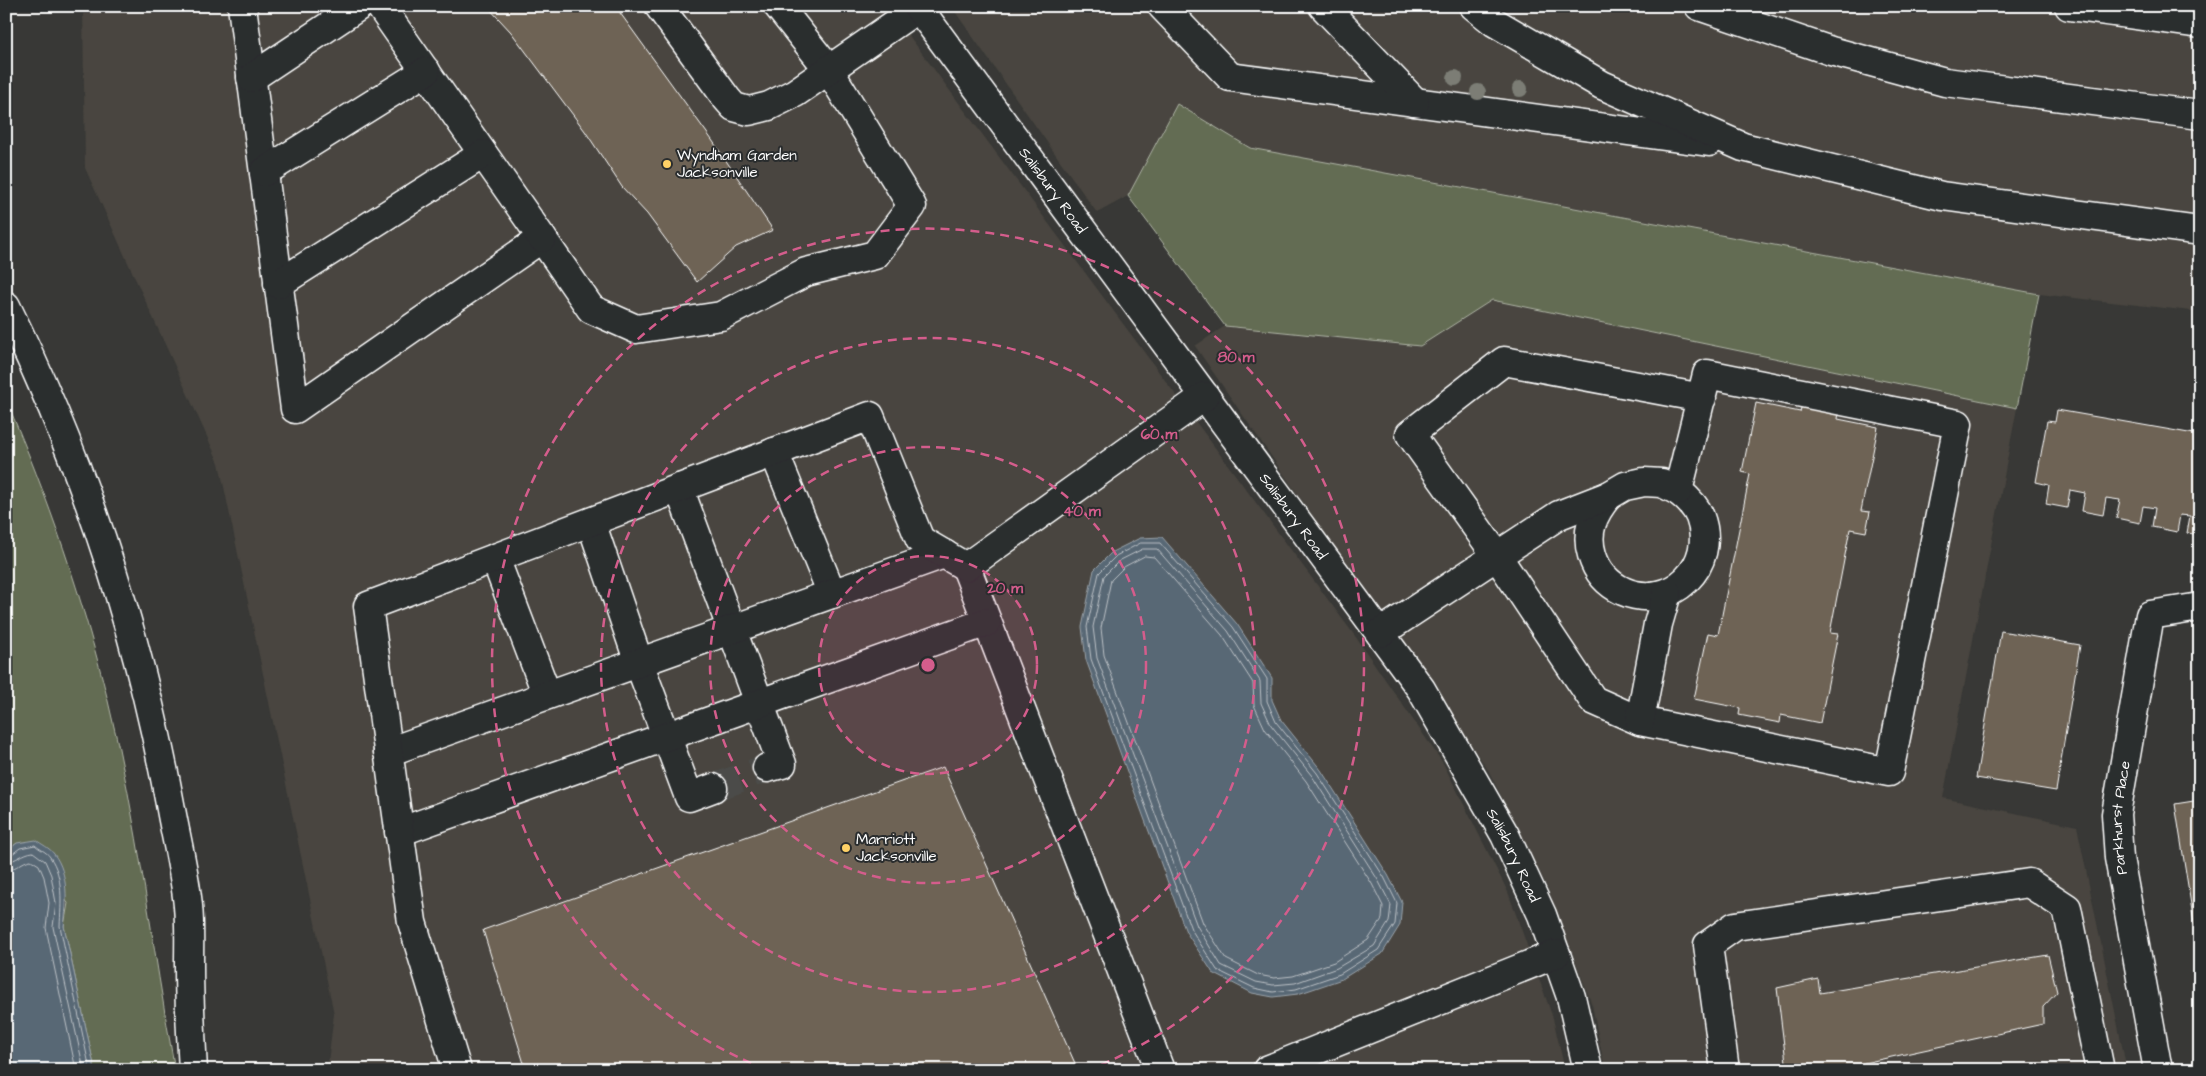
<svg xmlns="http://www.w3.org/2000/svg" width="2206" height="1076" font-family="'Architects Daughter',sans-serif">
  <rect width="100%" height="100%" fill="#383836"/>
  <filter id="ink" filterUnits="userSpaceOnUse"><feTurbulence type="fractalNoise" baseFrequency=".02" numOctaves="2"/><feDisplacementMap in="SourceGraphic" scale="10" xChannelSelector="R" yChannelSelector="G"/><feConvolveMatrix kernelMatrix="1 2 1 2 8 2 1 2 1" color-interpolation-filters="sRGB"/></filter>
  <g filter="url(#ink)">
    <g fill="#48453f">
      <path d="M83,6H887L1355,636L1443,763L1508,892L1553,1018L1565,1070H327L334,1014L219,463L85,168Z"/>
      <path d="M951,6H2200V312L2039,294L1250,148L1177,104L1128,196L1097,213Z"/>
      <path d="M1492,300L2017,408L1943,798L2077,826L2127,1070H1605L1592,1005L1547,887L1488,770L1195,346L1225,326L1420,346Z"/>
    </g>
    <g fill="#636c52" stroke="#b1b6a8">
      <path d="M1177,104L1250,148L2039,294L2017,408L1492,300L1420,346L1225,326L1128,196Z"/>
      <path d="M6,400C48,497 83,598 108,701C138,822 152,947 175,1070H95L64,926L68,903L17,843L6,852Z"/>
    </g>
    <g fill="#586774" stroke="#9ba4ac">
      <path d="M1162,537L1237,624L1272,678V700L1281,720L1321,770L1388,875L1402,902L1400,925L1382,954L1342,979L1298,994L1273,997L1252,993L1213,973L1186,932L1086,660L1082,627L1094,570L1112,552L1140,538Z"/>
      <path d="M36,840C41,844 50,848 54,854C69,874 67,903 64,926L95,1070H6V852L17,843Z"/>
    </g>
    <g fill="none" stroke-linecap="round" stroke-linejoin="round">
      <g stroke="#bcc2c7" stroke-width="1">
        <path d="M1141,543H1160L1233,627L1267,679V701L1276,722L1317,773L1384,877L1397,903L1395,924L1378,950L1340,974L1296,989L1273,992L1254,988L1217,970L1191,929L1091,659L1087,627L1099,573L1116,556Z"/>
        <path d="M1143,549H1157L1228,631L1260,681L1261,703L1271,725L1312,776L1378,880L1391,905L1389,922L1374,946L1337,968L1295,983L1273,985L1256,982L1221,965L1197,926L1097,658L1093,627L1104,576L1119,561Z"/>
        <path d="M1145,556L1154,557L1222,635L1253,683L1254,705L1265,729L1306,781L1372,884L1383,906L1382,919L1368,940L1334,962L1293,976L1274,978L1258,975L1226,959L1203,923L1104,655L1101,628L1111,580L1124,567Z"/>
        <path d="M6,856L11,855L20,848L35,845C39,849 47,852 50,857C64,877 61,904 60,926L90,1070"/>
        <path d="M6,862C16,861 23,853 33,852L45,861L51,875L56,903L53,927L84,1070"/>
        <path d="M6,870C17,869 22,861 31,860L39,865L44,877L49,903L46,928L76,1070"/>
      </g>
    </g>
    <g fill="#6e6354" stroke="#fff">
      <path d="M487,6H615L712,140L773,230L736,247L697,282L647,214L622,187L585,131L511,32Z"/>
      <path d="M1756,403L1800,412L1802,404L1839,412L1838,419L1878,427L1861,511L1870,512L1866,532L1850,529L1830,633L1838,634L1820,723L1781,715L1780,723L1739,715L1740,708L1694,699L1708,633L1718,635L1750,474L1742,472Z"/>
      <path d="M2057,410L2200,435V535L2187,533L2190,516L2180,515L2177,532L2152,527L2155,508L2143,506L2140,523L2116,518L2120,500L2106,498L2103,515L2082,511L2085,493L2070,490L2067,508L2046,504L2049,485L2036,482L2047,421L2055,422Z"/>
      <path d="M2001,631L2080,645L2056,791L1976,778Z"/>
      <path d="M943,767L1078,1070H526L483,930Z"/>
      <path d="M2200,800V935L2196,936L2175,804Z"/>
      <path d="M2048,955L2057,992L2043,1007V1024L1864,1063L1865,1070H1787L1777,988L1818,979L1820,993Z"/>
    </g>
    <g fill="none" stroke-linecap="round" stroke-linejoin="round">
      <path stroke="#4c4c4a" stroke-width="28" stroke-dasharray="28 14" stroke-linecap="butt" d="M713,788L767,768"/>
      <g stroke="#fff" stroke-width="31">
        <g id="minor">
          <path d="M242,6L295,409L542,238L591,309L636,329L721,316L806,272L875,255L912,206L829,70L778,6"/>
          <path d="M380,6L542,238"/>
          <path d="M659,6L727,99L734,107L749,111L769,106L795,93L921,6"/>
          <path id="s1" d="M917,6L1421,689L1505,835L1542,915L1571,997L1588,1070"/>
          <path d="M1162,6L1230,77L1709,142"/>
          <path d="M1323,6L1415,102"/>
          <path d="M1474,6L1494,22L1602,85L1743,147L1942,196L2200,231"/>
          <path d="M1699,6L1831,51L1945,82L2200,115"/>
          <path d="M2069,6L2200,24"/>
          <path d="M251,78L359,6"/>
          <path d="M264,172L426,71"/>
          <path d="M278,284L483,154"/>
          <path d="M774,452L832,594"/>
          <path d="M679,488L782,764L767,768"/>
          <path d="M1608,496C1593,514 1585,532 1592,555C1597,572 1608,584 1623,591C1671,612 1718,565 1700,517C1696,506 1687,498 1678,491"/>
          <path d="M591,522L639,663L689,797L713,788"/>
          <path d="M495,558L547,695"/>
          <path d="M966,567L1160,1070"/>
          <path d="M1380,633L1559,515L1608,496L1625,486L1644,482L1662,483L1678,491L1707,374L1958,424L1889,772L1640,721L1593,700L1497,556L1410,434L1504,361L1702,398"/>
          <path d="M1640,721L1658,624L1667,593"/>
          <path d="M388,752L944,554"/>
          <path d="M399,832L987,622"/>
          <path d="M457,1070L412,922L368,606L870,416L920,540L966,567L1205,396"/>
          <path d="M1267,1070L1556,954"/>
          <path d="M1725,1070L1708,945L1735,926L2029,883L2067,908L2100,1070"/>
          <path id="s2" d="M2158,1070L2119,858L2116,814L2150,615L2200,607"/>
        </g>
      </g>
      <g stroke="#fff" stroke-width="31">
        <path id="highway" d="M6,306C84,464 138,632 170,804C176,838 185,873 188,906C190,926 189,946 189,966C189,1001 191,1035 193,1070"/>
      </g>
      <use href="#minor" stroke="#2a2d2e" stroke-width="28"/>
      <use href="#highway" stroke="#2a2d2e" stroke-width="28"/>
    </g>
    <g fill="#7b7d75">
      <circle cx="1455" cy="78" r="8"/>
      <circle cx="1520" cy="89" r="8"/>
      <circle cx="1478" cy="92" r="8"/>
    </g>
  </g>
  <circle cx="928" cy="665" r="109" fill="#d45d8c" fill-opacity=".12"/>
  <g fill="none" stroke="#d45d8c" stroke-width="2.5" stroke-dasharray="9 6">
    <circle cx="928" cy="665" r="109"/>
    <circle cx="928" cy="665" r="218"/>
    <circle cx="928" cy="665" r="327"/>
    <path d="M765 1069A436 436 0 1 1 1091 1069"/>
  </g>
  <g fill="#ffd166" stroke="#2a2d2e" stroke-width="2">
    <circle cx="667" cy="164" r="5"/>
    <circle cx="846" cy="848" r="5"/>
  </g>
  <g text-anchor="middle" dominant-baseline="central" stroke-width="4" stroke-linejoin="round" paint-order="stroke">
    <g font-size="15" fill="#fff" stroke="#2a2d2e" text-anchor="start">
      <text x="677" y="155">Wyndham Garden<tspan x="677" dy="17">Jacksonville</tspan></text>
      <text x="856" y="839">Marriott<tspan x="856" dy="17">Jacksonville</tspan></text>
    </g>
    <g font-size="15" fill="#fff" stroke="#2a2d2e">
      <text stroke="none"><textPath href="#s1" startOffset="229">Salisbury Road</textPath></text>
      <text stroke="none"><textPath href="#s1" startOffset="634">Salisbury Road</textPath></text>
      <text stroke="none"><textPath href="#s2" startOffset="256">Parkhurst Place</textPath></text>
      <text stroke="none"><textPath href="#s1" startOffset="1039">Salisbury Road</textPath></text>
    </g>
  </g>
  <circle cx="928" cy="665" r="8" fill="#d45d8c" stroke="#2a2d2e" stroke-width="2.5"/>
  <g font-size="15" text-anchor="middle" font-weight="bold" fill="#d45d8c" stroke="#2a2d2e" stroke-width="4" stroke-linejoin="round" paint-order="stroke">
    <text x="1236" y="362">80 m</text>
    <text x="1159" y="439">60 m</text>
    <text x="1082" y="516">40 m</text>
    <text x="1005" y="593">20 m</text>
  </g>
  <rect width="2206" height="1076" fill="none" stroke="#2a2d2e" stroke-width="25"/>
  <rect x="12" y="12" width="2181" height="1051" fill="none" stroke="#fff" stroke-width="2" filter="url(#ink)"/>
</svg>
